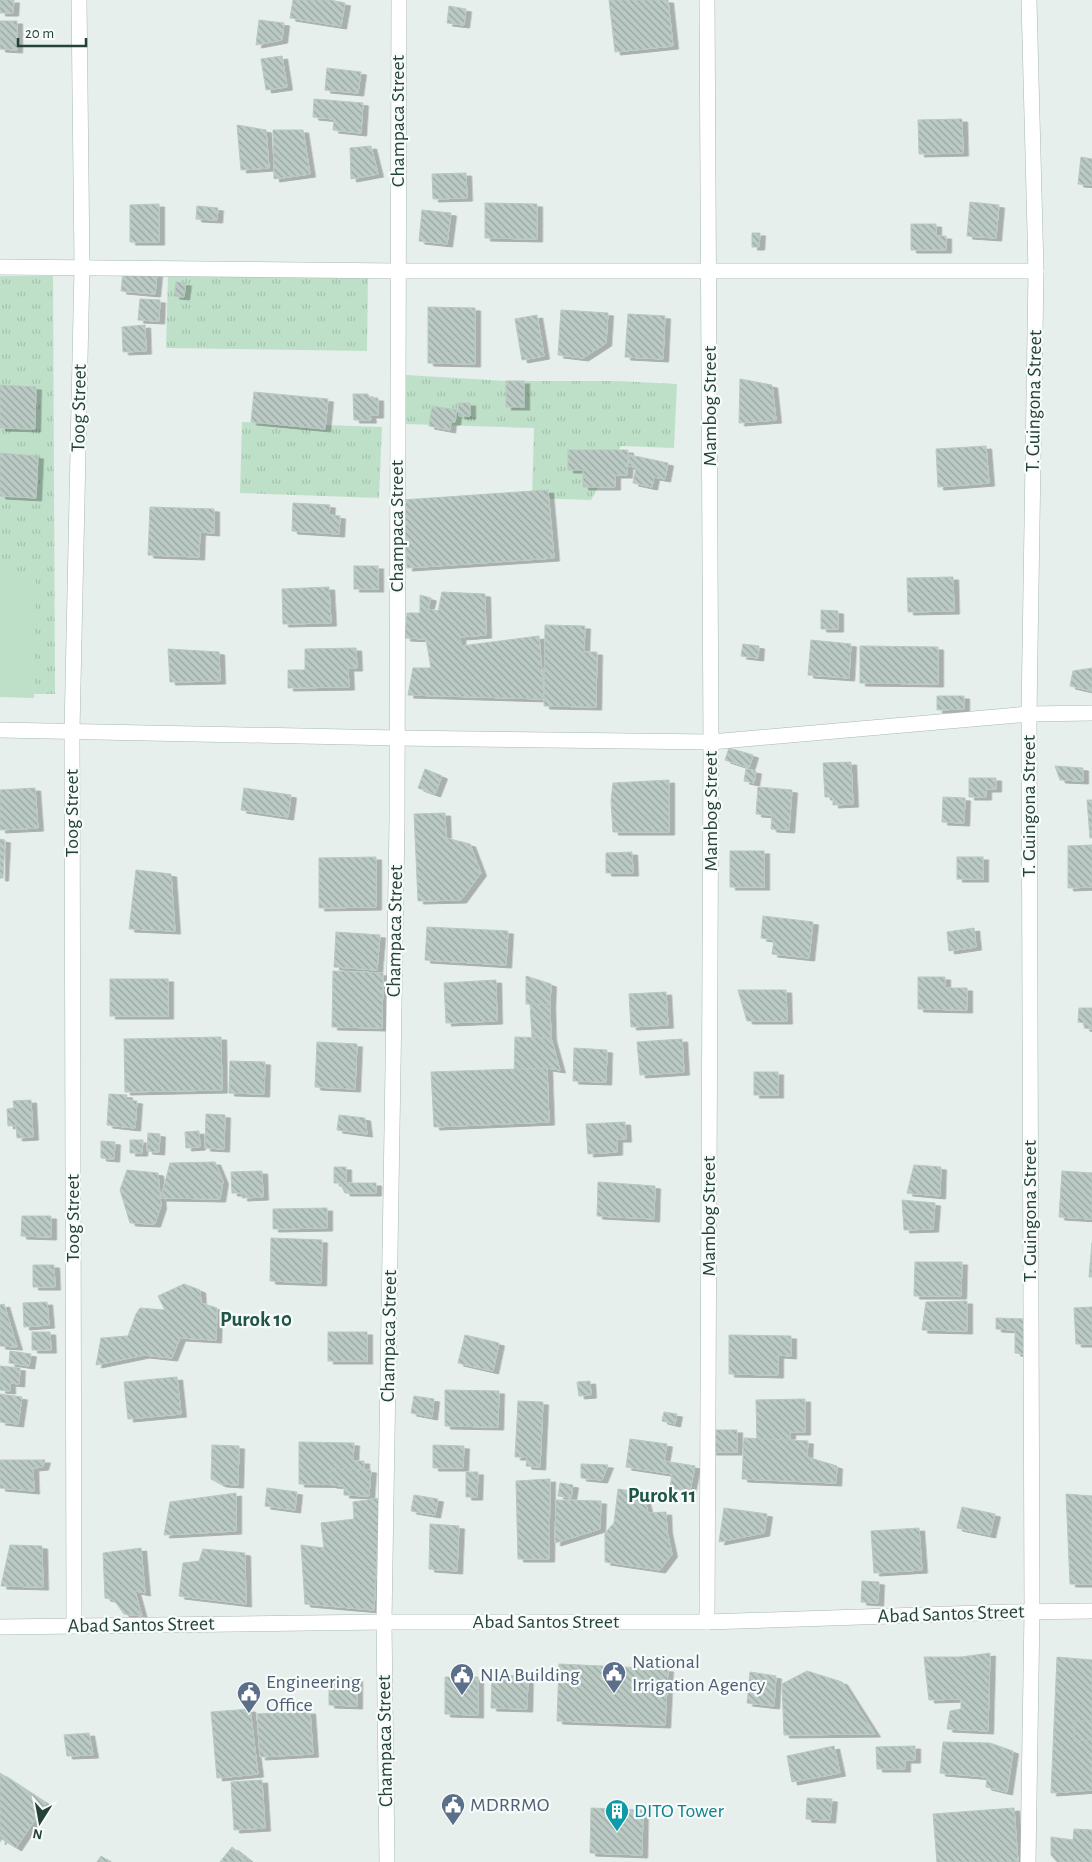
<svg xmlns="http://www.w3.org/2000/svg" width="1092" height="1862" font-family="'Alegreya Sans',sans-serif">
  <defs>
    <pattern id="grass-tufts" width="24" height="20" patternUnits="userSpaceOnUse" patternTransform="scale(1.25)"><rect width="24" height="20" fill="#bfe0c8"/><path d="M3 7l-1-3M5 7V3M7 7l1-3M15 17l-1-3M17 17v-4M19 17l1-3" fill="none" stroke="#a4c1ad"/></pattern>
    <pattern id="building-back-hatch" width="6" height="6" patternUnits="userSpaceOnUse" patternTransform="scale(1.25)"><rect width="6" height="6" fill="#bbcac4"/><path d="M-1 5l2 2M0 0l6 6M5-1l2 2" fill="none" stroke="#98a6a0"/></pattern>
    <filter id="shadow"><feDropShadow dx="5.5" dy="3" stdDeviation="0" flood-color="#0004"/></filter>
  </defs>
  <rect width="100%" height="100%" fill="#e6efeb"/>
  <g fill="url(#grass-tufts)">
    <path d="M168,273L368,276L367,351L166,348Z"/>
    <path d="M0,276H53L55,694H0Z"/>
    <path d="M406,375L506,381H616L677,384L674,448L621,446L591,500L532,498L534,428L405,424Z"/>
    <path d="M242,422L382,427L379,498L240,493Z"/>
  </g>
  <path fill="#bfe0c8" d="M0,576L36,577L34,698L0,697Z"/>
  <g fill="url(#building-back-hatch)" stroke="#b8c9c2" filter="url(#shadow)">
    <path d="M0,0H14L13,13H0Z"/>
    <path d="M293,0H330L345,3L341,26L290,18Z"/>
    <path d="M609,0H668L673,46L615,52Z"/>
    <path d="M449,6L466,9L464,25L447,23Z"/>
    <path d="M259,20L284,23L282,40L256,45Z"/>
    <path d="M0,21H17V50L0,49Z"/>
    <path d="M282,56L287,87L266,90L261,59Z"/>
    <path d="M327,68L361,72L358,93L325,90Z"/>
    <path d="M314,99L363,103L361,133L333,130L334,119L313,117Z"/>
    <path d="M962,119L963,153L919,154L918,120Z"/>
    <path d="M237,125L266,130L269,168L241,170Z"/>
    <path d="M273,130H303L310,174L274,179Z"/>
    <path d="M371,146L378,174L351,179L350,148Z"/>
    <path d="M1081,157L1092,159V185L1078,184Z"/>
    <path d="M466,173L467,198L433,199L432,174Z"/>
    <path d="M970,202L999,205L996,238L967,236Z"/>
    <path d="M485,203L537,204V239L485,238Z"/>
    <path d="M159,204V242H130V205Z"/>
    <path d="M197,206L218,208L217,220L196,219Z"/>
    <path d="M422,210L451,213L447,244L419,241Z"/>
    <path d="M911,224H936V236H946V250H911Z"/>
    <path d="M752,233H760L759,247H752Z"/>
    <path d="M123,272L157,274L155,294L121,291Z"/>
    <path d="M176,282L186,283L184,297L174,296Z"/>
    <path d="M140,299L160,300L159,321L138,320Z"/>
    <path d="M428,307L475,308V364L428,363Z"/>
    <path d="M561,310L608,313L606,343L583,358L558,355Z"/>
    <path d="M628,314L665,316L663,359L625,357Z"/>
    <path d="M537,315L544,356L522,360L515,319Z"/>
    <path d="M145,325L146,351L123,352L122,327Z"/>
    <path d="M740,379L772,385L776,420L739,423Z"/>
    <rect x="506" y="381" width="18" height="26"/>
    <path d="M0,385L36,387L35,429L0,428Z"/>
    <path d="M254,392L328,399L325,429L251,422Z"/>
    <path d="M353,394H368L369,398H378V415H370L371,420H354Z"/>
    <path d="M458,403H470V416H459Z"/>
    <path d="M432,406L457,410L455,422H451L450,430L429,426Z"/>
    <path d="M986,446L989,483L938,487L936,449Z"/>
    <path d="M568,450H628L627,475H615V487H583V470H568Z"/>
    <path d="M0,453L38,456L36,498L0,496Z"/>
    <path d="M630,455L668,463L665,479L654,477L652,487L633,483L636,467L628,466Z"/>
    <path d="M548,490L554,558L407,568L402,500Z"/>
    <path d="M293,503L330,505L329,515L340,516L339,534L292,531Z"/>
    <path d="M150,507L214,509V533L200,532L199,557L148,555Z"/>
    <rect x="354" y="566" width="24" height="23"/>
    <path d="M953,577L954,611L908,612L907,578Z"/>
    <path d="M329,587L331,623L283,624L282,589Z"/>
    <path d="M442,592L485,594L486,635L460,637L461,646L539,636L544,699L408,695L413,668H431L426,639L405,638L407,613H420V595L431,598L428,609L438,611Z"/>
    <path d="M821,610L838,611V629H821Z"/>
    <path d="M545,625L585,626L584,652H597L596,707L544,706Z"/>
    <path d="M811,640L851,644L849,678L808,675Z"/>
    <path d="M743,644L759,646L758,658L741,656Z"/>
    <path d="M860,646L938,647V684L860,683Z"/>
    <path d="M356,648L357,668H348L349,687L288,688V670H305V649Z"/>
    <path d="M168,649L219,652L220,681L170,682Z"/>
    <path d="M1092,668V691L1070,686L1073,671Z"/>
    <path d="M937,696H964V709L937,710Z"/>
    <path d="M729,748L753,755L749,768L725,760Z"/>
    <path d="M851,762L853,804L833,805V797H825L823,763Z"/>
    <path d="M1055,766L1083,768V781L1060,780Z"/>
    <path d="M425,769L442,776L435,794L418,788Z"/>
    <path d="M746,769L756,771L754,783L744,781Z"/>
    <path d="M969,778H996V789H986V797H969Z"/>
    <path d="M669,780V832H613L611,801L613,783Z"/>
    <path d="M758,787L792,790L789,830L771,829L772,815L756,814Z"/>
    <path d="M35,788L38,828L0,830V790Z"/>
    <path d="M244,788L291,795L288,817L241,810Z"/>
    <path d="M943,797L965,798L964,823L942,822Z"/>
    <path d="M1087,800H1092V838H1090Z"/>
    <path d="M445,813L446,838L470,844L481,873L461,900L418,901L414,814Z"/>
    <path d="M0,839L5,840L3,878H0Z"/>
    <path d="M1092,845V887L1068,888V846Z"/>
    <rect x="730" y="851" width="34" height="36"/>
    <path d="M632,852L633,873H606V853Z"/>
    <path d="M376,857V907L319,908V858Z"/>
    <rect x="957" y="857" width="26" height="22"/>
    <path d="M136,870L171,874L175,931L129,929Z"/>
    <path d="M763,916L813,922L809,958L772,954L774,940L761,938Z"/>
    <path d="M427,927L508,931L506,965L425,960Z"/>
    <path d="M974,928L976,947L949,951L947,932Z"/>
    <path d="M336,932L380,935L377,970L334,967Z"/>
    <path d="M333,971L383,973L382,1028L332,1027Z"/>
    <path d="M526,976L551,984L550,1005L526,1004Z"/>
    <path d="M918,977H945V988H967V1010L918,1009Z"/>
    <rect x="110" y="979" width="58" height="37"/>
    <path d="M496,980L497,1021L446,1023L444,983Z"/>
    <path d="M738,990H786L787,1021H747Z"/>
    <path d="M666,992L668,1025L631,1027L629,994Z"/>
    <path d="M530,1004L550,1005L551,1038L532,1037Z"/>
    <path d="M1079,1008H1092V1029L1084,1028L1085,1023L1078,1022Z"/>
    <path d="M221,1037L222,1090L125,1092L124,1039Z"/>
    <path d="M515,1037L551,1038L560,1070L547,1068L514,1079Z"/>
    <path d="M682,1039L684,1072L640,1075L637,1042Z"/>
    <path d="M317,1042L357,1044L355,1089L315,1087Z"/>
    <path d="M574,1048L607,1050L606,1082L573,1081Z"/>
    <path d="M230,1061L265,1062L264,1094L229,1093Z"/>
    <path d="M547,1068L549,1122L434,1127L431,1072Z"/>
    <rect x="754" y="1072" width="24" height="23"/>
    <path d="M109,1094L127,1095L126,1100L137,1101L135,1128L107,1125Z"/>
    <path d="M31,1100L33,1137L17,1138L16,1125L8,1126L7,1109L14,1108L13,1101Z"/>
    <path d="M206,1114L225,1115L224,1149L205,1148Z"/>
    <path d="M339,1115L365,1118L367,1134L337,1130Z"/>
    <path d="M625,1122L626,1139H617V1152L588,1154L586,1124Z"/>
    <path d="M199,1131L200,1147L186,1148L185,1132Z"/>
    <path d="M148,1133L160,1134L159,1152L147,1151Z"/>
    <path d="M130,1140H143L142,1153H130Z"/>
    <path d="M101,1141L115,1142L114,1159L101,1158Z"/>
    <path d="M215,1162L223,1181L220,1199L161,1198L170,1163Z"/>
    <path d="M914,1165L941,1167L940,1196L907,1193Z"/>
    <path d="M334,1167H346V1183H376V1193H345L340,1183H334Z"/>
    <path d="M127,1170L158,1173L161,1206L155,1224L130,1223L120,1190Z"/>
    <path d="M262,1171L263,1197L242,1198V1193H232L231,1172Z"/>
    <path d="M1062,1171L1092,1173V1219L1059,1217Z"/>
    <path d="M598,1182L655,1186L654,1219L597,1216Z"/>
    <path d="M902,1200L935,1203L933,1229L904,1230Z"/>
    <path d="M327,1208V1228L273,1229V1209Z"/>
    <path d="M22,1216H51V1237L21,1236Z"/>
    <path d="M271,1238L322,1240L321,1283L270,1281Z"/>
    <path d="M1092,1243V1277H1089Z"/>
    <path d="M915,1262H962L961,1296H914Z"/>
    <path d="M33,1265H54L55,1287H33Z"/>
    <path d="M184,1284L200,1290L201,1303L217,1308L216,1340L180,1338L172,1358L144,1355L96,1365L101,1338L128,1336L136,1314L140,1308L165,1310L158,1296Z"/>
    <path d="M967,1301V1331L922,1330L926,1302Z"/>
    <path d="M47,1302L49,1325L24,1327L23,1303Z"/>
    <path d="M4,1304L17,1347L0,1346V1305Z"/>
    <path d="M1092,1307V1344H1076L1074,1308Z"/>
    <path d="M996,1318L1027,1319L1026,1354L1015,1353V1330L996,1329Z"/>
    <path d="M32,1332H50L51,1350H32Z"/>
    <rect x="328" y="1332" width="39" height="29"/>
    <path d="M465,1335L499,1343L493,1371L458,1363Z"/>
    <path d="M729,1335L791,1336V1356L778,1355V1375L729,1374Z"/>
    <path d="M10,1351L31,1354L29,1366L9,1363Z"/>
    <path d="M0,1366L20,1368L19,1384L10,1383V1391L0,1390Z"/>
    <path d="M177,1377L181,1414L128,1419L124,1382Z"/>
    <path d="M590,1381L591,1395L579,1396L577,1382Z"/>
    <path d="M445,1390L499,1391L498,1427L445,1426Z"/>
    <path d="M0,1394L22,1397L18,1424L0,1422Z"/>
    <path d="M414,1396L434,1399L432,1417L411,1413Z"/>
    <path d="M805,1399V1432H790V1445H757L756,1400Z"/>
    <path d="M518,1401L543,1402L540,1467L526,1466L527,1457H515Z"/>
    <path d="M664,1412L677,1414L675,1424L662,1421Z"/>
    <rect x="711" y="1430" width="26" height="22"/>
    <path d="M744,1438L808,1441L807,1457L837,1466L836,1483L742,1479Z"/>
    <path d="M630,1439L667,1444L664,1461L695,1466L690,1491L670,1488L672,1474L626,1467Z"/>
    <path d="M299,1442L354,1443L353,1461H364V1485L299,1484Z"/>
    <path d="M212,1445L239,1446L238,1485L221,1484L211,1479Z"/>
    <path d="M433,1445L464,1446L463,1468H433Z"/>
    <path d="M0,1460H45L43,1467L33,1468L34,1491L0,1488Z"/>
    <path d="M581,1464L608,1465L602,1480L581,1478Z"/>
    <path d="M331,1468L371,1470L369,1496L344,1495V1486L331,1485Z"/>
    <path d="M466,1472H478L477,1497H466Z"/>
    <path d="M550,1479L549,1559H518L516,1481Z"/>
    <path d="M560,1483L573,1485L571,1498L558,1496Z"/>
    <path d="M267,1488L297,1492L295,1510L265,1506Z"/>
    <path d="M618,1489L643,1493L648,1513L666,1512L667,1531L672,1554L660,1570L605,1562V1533L614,1523Z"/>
    <path d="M236,1493V1531L164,1535L170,1502Z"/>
    <path d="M1066,1494L1092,1496V1584H1070Z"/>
    <path d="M414,1495L438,1499L435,1515L411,1511Z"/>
    <path d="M380,1498L374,1610L305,1604L301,1545L324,1548L321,1523L354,1519L353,1502Z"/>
    <path d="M556,1500L601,1501L600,1529L555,1543Z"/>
    <path d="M962,1507L995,1514L990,1535L957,1528Z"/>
    <path d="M724,1508L767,1514L764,1533L719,1542Z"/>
    <path d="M430,1524L459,1526L457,1571L429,1569Z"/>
    <path d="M919,1528L922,1570L874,1573L871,1531Z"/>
    <path d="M10,1545L42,1546L43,1587L1,1586Z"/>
    <path d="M141,1548L145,1593L135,1591L142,1616L124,1614L114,1600L105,1598L103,1553Z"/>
    <path d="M203,1549L245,1553L246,1604L179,1596L183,1563L199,1561Z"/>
    <path d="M862,1581L879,1582L878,1603L861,1602Z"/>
    <path d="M990,1653L988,1731L947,1729L950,1711L961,1709V1699L929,1700L924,1657H961Z"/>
    <path d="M1057,1657L1092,1660V1790L1051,1793Z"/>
    <path d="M559,1664L668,1669L665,1725L557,1721Z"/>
    <path d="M807,1671L842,1682L875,1734L784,1735L782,1684Z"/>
    <path d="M750,1672L776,1676L774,1706L747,1703Z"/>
    <path d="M492,1675L528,1676L527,1709L491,1708Z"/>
    <path d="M445,1677H478V1715L445,1714Z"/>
    <path d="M329,1678H357V1706L329,1705Z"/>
    <path d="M250,1709L258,1774L217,1778L211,1712Z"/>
    <path d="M310,1711L313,1754L260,1757L257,1714Z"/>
    <path d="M1074,1721H1092V1740L1074,1741Z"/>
    <path d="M89,1733L93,1755L67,1756L64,1735Z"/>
    <path d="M943,1742L990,1743L1013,1751L1007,1792L986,1787L987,1777L940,1773Z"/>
    <path d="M834,1746L840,1773L792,1782L787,1756Z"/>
    <path d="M915,1746V1760H905V1769H877L876,1747Z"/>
    <path d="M0,1773L46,1803L16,1848L2,1839L0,1842Z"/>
    <path d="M262,1780L265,1828L234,1830L231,1782Z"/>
    <path d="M807,1798L832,1799L830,1820L806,1819Z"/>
    <path d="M591,1808L643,1810L642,1855L590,1853Z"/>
    <path d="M1014,1808L1018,1862H937L933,1814Z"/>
    <path d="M1074,1829L1092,1830V1862H1057L1051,1855V1837L1073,1840Z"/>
    <path d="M232,1847L251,1862H220Z"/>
    <path d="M101,1856L110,1862H97Z"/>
  </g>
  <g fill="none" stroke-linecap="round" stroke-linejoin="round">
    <g stroke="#a8b8b2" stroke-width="16">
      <g id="minor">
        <path d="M707,0L711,742L707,1622"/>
        <path d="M0,267L398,271H1036"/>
        <path d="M0,730L397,738L711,742L1029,714L1092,713"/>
        <path d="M74,1625L72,731L82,267L79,0"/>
        <path d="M0,1627L384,1622H707L1011,1612L1092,1611"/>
        <path d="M387,1862L384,1622L397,821L399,0"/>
        <path d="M1028,1862L1032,1612L1029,714L1036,271L1029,0"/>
      </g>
    </g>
    <use href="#minor" stroke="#fff" stroke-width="15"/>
  </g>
  <defs>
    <g id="civic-pin" transform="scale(1.25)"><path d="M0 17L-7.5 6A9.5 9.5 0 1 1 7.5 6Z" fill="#5c6f8a" stroke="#f7fbf9"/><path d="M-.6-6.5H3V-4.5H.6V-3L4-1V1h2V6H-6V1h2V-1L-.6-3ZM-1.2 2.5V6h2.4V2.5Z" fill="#fff"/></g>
    <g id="building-pin" transform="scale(1.25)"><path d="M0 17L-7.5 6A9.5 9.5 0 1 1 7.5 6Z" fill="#0f9aa8" stroke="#f7fbf9"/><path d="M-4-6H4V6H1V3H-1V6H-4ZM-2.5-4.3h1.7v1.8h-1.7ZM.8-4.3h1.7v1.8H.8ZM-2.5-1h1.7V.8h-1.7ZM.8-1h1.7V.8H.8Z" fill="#fff"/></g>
  </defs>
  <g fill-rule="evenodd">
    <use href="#civic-pin" x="614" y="1673"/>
    <use href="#civic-pin" x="462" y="1675"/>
    <use href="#civic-pin" x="249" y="1693"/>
    <use href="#civic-pin" x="453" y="1805"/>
    <use href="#building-pin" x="617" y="1811"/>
  </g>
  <g text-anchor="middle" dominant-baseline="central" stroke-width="4.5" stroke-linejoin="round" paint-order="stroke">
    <g font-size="20" fill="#24423a" stroke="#f7fbf9">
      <text transform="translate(398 121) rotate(-90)">Champaca Street</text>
      <text transform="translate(1034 401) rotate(-89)">T. Guingona Street</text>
      <text transform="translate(710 406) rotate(-90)">Mambog Street</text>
      <text transform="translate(79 408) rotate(-89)">Toog Street</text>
      <text transform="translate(397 526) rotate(-90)">Champaca Street</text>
      <text transform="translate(1029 806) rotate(-90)">T. Guingona Street</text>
      <text transform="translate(711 811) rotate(-90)">Mambog Street</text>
      <text transform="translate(72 813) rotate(-90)">Toog Street</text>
      <text transform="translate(395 931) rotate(-89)">Champaca Street</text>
      <text transform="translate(1030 1211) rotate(-90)">T. Guingona Street</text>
      <text transform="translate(709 1216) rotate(-90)">Mambog Street</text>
      <text transform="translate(73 1218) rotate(-90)">Toog Street</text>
      <text transform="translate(389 1336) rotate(-89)">Champaca Street</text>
      <text transform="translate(951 1614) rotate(-2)">Abad Santos Street</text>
      <text x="546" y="1622">Abad Santos Street</text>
      <text transform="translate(141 1625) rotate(-1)">Abad Santos Street</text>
      <text transform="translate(385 1741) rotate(-91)">Champaca Street</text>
    </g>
    <g font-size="20" fill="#4e5e75" stroke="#f7fbf9" text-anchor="start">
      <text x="632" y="1662">National<tspan x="632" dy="23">Irrigation Agency</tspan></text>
      <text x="480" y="1675">NIA Building</text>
      <text x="266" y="1682">Engineering<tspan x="266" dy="23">Office</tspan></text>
      <text x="470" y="1805">MDRRMO</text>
    </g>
    <g font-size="20" fill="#0d838f" stroke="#f7fbf9" text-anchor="start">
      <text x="634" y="1811">DITO Tower</text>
    </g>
    <g font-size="21" font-weight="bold" fill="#1f5548" stroke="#f7fbf9">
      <text x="256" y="1319">Purok 10</text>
      <text x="662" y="1495">Purok 11</text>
    </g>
  </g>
  <g transform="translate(40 1822) rotate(191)" stroke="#f7fbf9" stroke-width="4" paint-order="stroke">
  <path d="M0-4L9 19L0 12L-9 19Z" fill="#24423a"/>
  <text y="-8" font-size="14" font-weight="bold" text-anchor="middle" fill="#24423a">N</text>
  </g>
  <path d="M18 38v8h68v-8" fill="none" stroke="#24423a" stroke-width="2.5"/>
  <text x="25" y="38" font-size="15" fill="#24423a" stroke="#f7fbf9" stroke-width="4" paint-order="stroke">20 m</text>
</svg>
